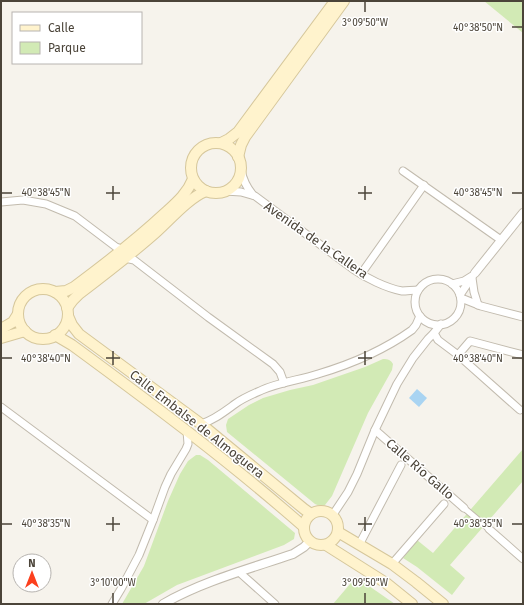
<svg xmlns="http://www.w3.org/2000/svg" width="524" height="605" font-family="'Fira Sans',sans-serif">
  <rect width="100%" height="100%" fill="#f6f3ec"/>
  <g fill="#d2eab5">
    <path d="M484,1H523V33Z"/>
    <path d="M383,359C388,359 391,360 393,364L392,370L368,413L332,496L325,505L320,506L315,504L227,432L226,425L228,419L249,405L263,398L290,390L313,385L365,367Z"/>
    <path d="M523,449V481L450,565L465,578L452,595L417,567L403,558L417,540L433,553Z"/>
    <path d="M196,455H200L208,460L295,533L294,539L284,545L177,585L144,604H122L144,566L168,501L180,474L188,461Z"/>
    <path d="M356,577L395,604H333Z"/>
  </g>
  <path fill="#a9d4f2" d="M417,389L427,398L419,407L409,398Z"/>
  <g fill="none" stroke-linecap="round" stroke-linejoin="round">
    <g stroke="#c2bbae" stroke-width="7">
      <path id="pedestrian" d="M464,508L489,529"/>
    </g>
    <g stroke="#c2bbae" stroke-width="9">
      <g id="minor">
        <path d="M241,170C243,180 247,188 253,195"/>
        <path d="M403,171L501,240"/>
        <path d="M225,191L241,192L255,196L353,269C366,278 386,288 402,291C407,291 413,290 418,290"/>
        <path d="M1,202L23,200L46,204L75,216L116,247L124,250"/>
        <path d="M125,258L134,260L208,317L273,364L280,372L284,383"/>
        <path d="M361,274L424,185"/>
        <path d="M472,278L474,292L478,305"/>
        <circle cx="438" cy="302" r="23"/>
        <path d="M452,284L464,281L472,276"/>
        <path d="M460,295L472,277"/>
        <path d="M461,298L481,306L523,317"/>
        <path d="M434,333L438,340L458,355L520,410"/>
        <path d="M458,355L470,341L523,355"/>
        <path d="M1,407L153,520"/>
        <path d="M201,424C214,420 224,412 235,404C243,398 253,394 262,390C280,382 300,380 318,374C352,364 384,350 412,330L416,325L420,316"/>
        <path d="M375,430L464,508"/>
        <path d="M332,516L348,492L357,474L375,430L397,384L413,358L428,339L434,333L441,324"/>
        <path d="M489,529L523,559"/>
        <path d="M359,545L401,465"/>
        <path d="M392,564L444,504"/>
        <path d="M239,572L275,604"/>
        <path d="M112,604L121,589L139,555L153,520L165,487L171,474L186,449L188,444L187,431"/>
      </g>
    </g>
    <g stroke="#c2bbae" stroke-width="10">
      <g id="tertiary">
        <path d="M475,273L523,213"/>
        <path d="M163,604C203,581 249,569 293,554L304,547L309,542"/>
      </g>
    </g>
    <g stroke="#d6c79b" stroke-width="12">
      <g id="secondary">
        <path d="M221,143L229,139L238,132L335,1"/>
        <circle cx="216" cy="168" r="25"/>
        <path d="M238,157L241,145L245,137L344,1"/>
        <circle cx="43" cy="314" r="25"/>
        <path d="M55,292L66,291L74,287C105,264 136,240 164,214C176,203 187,194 193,179"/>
        <path d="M67,308L73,300L79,294C104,275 130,255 154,234C170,220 187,199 206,191"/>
        <path d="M68,316L72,325L79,334L201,424L304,509L311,514"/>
        <path d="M1,329L13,322L18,314"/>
        <path d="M55,335L72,345C151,403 229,461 303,526"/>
        <path d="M1,338L25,331"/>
        <circle cx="321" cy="528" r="17"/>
        <path d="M338,532L392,564L416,582L443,604"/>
        <path d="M326,545L386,583L412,604"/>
      </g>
    </g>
    <use href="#pedestrian" stroke="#fff" stroke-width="5"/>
    <use href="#minor" stroke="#fff" stroke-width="7"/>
    <use href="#tertiary" stroke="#fff" stroke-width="8"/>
    <use href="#secondary" stroke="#fff3cd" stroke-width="10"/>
  </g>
  <path fill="none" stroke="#4b4439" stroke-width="1.5" d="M365,2V12M512,27H522M113,186V200M365,186V200M2,193H12M106,193H120M358,193H372M512,193H522M113,351V365M365,351V365M2,358H12M106,358H120M358,358H372M512,358H522M113,517V531M365,517V531M2,524H12M106,524H120M358,524H372M512,524H522M113,593V603M365,593V603"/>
  <g text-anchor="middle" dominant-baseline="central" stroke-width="3" stroke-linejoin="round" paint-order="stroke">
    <g font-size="13" fill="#4b4439" stroke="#fff">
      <text transform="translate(316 240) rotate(35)">Avenida de la Callera</text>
      <text transform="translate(197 424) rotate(38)">Calle Embalse de Almoguera</text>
      <text transform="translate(420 469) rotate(41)">Calle Río Gallo</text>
    </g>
  </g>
  <g font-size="10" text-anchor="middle" fill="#4b4439" stroke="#fff" stroke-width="3" stroke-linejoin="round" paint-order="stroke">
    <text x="365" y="26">3°09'50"W</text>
    <text x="478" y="31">40°38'50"N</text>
    <text x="46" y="196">40°38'45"N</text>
    <text x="478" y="196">40°38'45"N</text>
    <text x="46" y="362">40°38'40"N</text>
    <text x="478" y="362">40°38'40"N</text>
    <text x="46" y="527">40°38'35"N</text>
    <text x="478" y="527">40°38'35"N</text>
    <text x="113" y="586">3°10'00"W</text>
    <text x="365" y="586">3°09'50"W</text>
  </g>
  <rect width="524" height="605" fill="none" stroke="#4b4439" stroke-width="4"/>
  <rect x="12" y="12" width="130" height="52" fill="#ffffff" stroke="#b7b4b0"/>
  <rect x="20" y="25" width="20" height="6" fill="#fff3cd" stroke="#b7b4b0"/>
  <text x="48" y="32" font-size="12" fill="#4b4439">Calle</text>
  <rect x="20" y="42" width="20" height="12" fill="#d2eab5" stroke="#b7b4b0"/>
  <text x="48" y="52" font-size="12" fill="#4b4439">Parque</text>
  <g transform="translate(32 573)"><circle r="19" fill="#ffffff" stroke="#b7b4b0"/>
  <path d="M0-3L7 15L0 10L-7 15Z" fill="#fc3f1d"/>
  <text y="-6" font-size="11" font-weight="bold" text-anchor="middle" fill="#4b4439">N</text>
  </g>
</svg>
